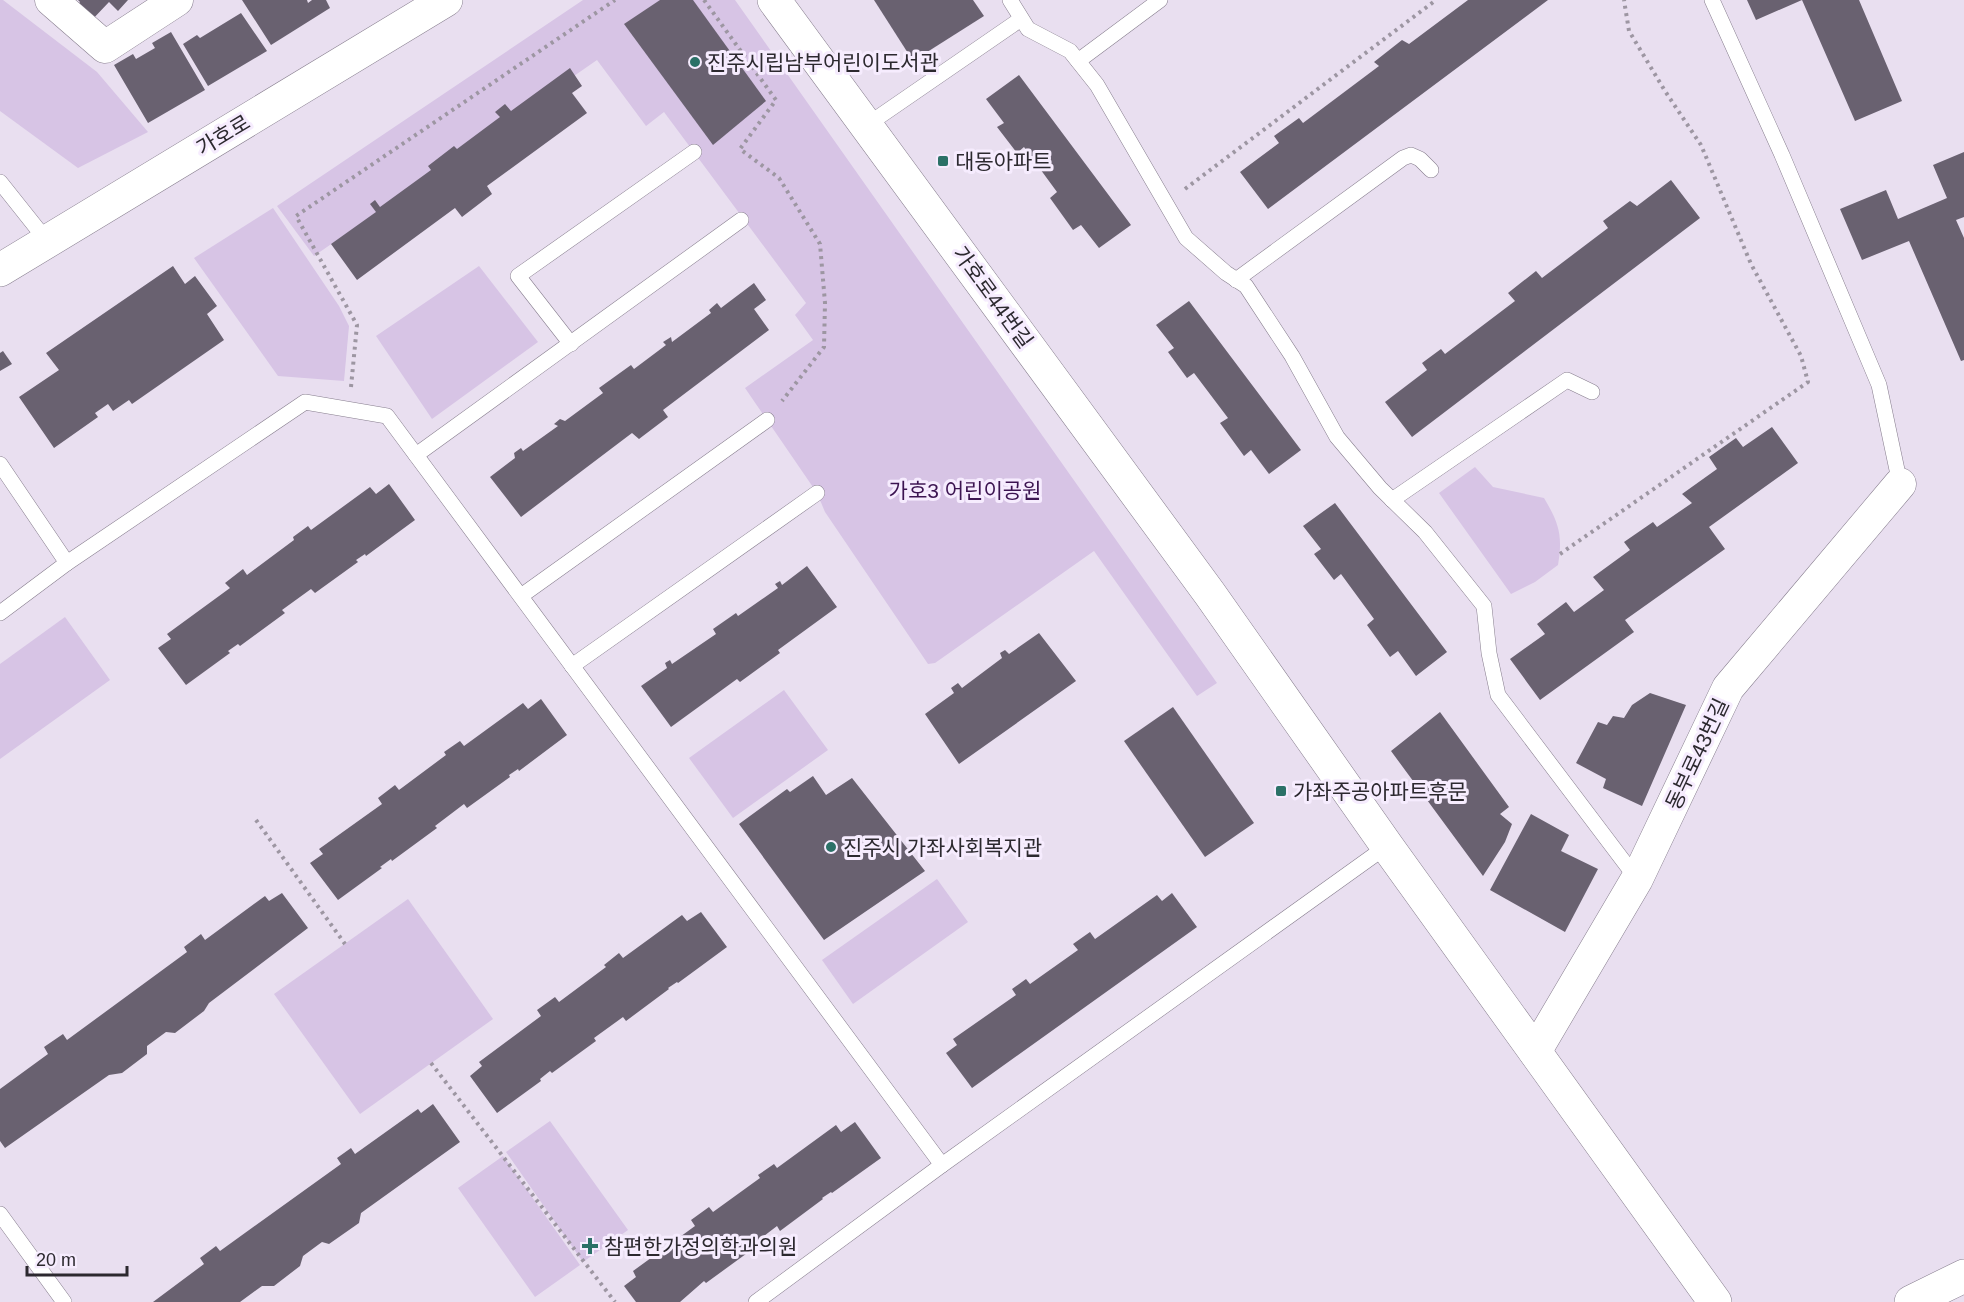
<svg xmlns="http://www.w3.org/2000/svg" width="1964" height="1302" font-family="Arial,'Noto Sans KR',sans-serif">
  <rect width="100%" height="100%" fill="#e9dff0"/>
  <g fill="#d7c4e5">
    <path d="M0,0H3L97,72L148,132L78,168L0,111Z"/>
    <path d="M583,0H735L1217,683L1197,696L1094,551L935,663L928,664L825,512L817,493L745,388L813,340L795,315L806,303L664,112L646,126L597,60L314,256L277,206Z"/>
    <path d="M273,208L339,306L349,326L344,381L278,376L194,258Z"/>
    <path d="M479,266L538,342L432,419L376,336Z"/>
    <path d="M1475,467L1493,487L1544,498C1559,523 1563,536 1558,565L1535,582L1511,594L1439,493Z"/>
    <path d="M65,617L110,680L0,759V664Z"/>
    <path d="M784,690L828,750L733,818L689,758Z"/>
    <path d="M937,879L968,922L853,1004L822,960Z"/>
    <path d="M408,899L493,1019L360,1114L274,994Z"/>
    <path d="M550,1121L628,1230L583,1262L506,1152Z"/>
    <path d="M503,1156L580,1265L535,1297L458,1188Z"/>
  </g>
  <g fill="#696170">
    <path d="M78,0H128L118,11L109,2L90,22L75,8L80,2Z"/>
    <path d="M242,0H307L308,3L312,0H326L330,8L271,45Z"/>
    <path d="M660,0H693L766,101L713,145L624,24Z"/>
    <path d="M874,0H973L984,16L913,61Z"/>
    <path d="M1468,0H1548L1268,209L1240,172L1279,143L1274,136L1299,118L1303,123L1379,66L1374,62L1402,40L1409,44Z"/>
    <path d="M1747,0H1859L1902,101L1855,121L1802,0L1756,20Z"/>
    <path d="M241,13L267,51L208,86L183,44L197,35L200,38Z"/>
    <path d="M171,32L205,90L148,123L114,65L133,54L136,59L155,48L152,43Z"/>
    <path d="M570,68L582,86L572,93L587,113L487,186L492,194L462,217L455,208L357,280L331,244L376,212L370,204L375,200L380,207L431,170L428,166L454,146L457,149L500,117L495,112L505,104L511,111Z"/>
    <path d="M1019,75L1131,225L1099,248L1081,225L1073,230L1050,198L1057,192L1024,147L1017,153L997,127L1004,123L986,99Z"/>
    <path d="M1964,152V217L1956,220L1964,238V360L1961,361L1909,241L1862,260L1840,209L1886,190L1898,219L1947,198L1933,165Z"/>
    <path d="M1671,180L1700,218L1412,437L1385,402L1427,370L1422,363L1441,349L1445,354L1515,301L1508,293L1536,271L1542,278L1608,228L1603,221L1630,201L1637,206Z"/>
    <path d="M173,266L185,284L195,276L217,306L207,314L224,340L132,404L129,400L113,411L108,404L95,413L98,417L54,448L19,397L59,370L46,353Z"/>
    <path d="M754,283L766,300L754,309L769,330L663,410L668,417L639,439L632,433L521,517L490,477L515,458L514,453L521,448L523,451L558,426L554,424L560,419L565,421L603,393L599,388L631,365L634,369L666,345L663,342L671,337L672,342L711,313L709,310L717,303L721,308Z"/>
    <path d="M1189,301L1301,450L1269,474L1251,450L1244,456L1220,423L1228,418L1194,373L1187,378L1168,352L1174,348L1156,325Z"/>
    <path d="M3,351L12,364L0,371V353Z"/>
    <path d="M1772,427L1798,463L1709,527L1725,549L1625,620L1634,632L1540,700L1510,659L1545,634L1537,624L1566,602L1574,612L1604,590L1593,577L1630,550L1624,542L1653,522L1657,527L1692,503L1682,494L1717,469L1709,457L1736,438L1743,447Z"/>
    <path d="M389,484L415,520L366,556L365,554L356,560L358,562L315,593L311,589L282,610L285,613L240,646L238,644L228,651L230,653L186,685L158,648L171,639L167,634L230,588L225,583L243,569L247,575L294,540L293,537L308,526L311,530L370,487L376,494Z"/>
    <path d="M1335,503L1447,652L1416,676L1398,651L1390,657L1367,625L1374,619L1341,574L1334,580L1314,554L1321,549L1303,526Z"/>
    <path d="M807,566L837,607L778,650L780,653L740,682L737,679L671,727L641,686L667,668L665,663L670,660L672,664L716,634L713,629L736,613L738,616L778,588L775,584L780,581L782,585Z"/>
    <path d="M1039,633L1076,681L959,764L925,714L954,693L951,688L958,683L962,688L1002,658L1000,653L1005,650L1009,654Z"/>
    <path d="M1650,693L1686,705L1642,806L1603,788L1606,779L1576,763L1598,722L1607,725L1613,716L1624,718L1632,705Z"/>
    <path d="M541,699L567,735L519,771L518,769L509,775L510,777L467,808L464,804L435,826L437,828L392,861L391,859L380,867L382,868L338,900L310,863L323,854L319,849L382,804L378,798L395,785L399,790L446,755L444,752L460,741L464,746L523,703L528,709Z"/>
    <path d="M1173,707L1254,823L1205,857L1124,741Z"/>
    <path d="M1440,712L1509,807L1500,814L1512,824L1505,842L1483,876L1391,751Z"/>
    <path d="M813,776L826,795L852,778L925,871L824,940L739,824L787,789L790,792Z"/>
    <path d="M1531,814L1569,835L1561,851L1598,869L1565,932L1490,890Z"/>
    <path d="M282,893L308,928L209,1003L204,1011L175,1033L166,1032L147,1046V1054L122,1073L109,1075L5,1148L0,1141V1089L48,1054L44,1047L63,1034L67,1040L187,952L184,947L201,934L205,940L265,896L269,901Z"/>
    <path d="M1172,893L1197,927L972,1088L946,1053L957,1045L953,1039L1016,995L1012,989L1026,979L1030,984L1078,950L1073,944L1090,932L1095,939L1157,895L1162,901Z"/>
    <path d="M701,912L727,947L678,983L677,982L668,988L669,989L626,1021L623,1017L594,1038L596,1041L552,1073L550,1071L540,1079L541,1081L497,1113L470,1076L482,1066L479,1062L541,1016L537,1010L555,997L559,1002L606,967L604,965L619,953L623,958L682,915L687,921Z"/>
    <path d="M433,1104L460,1142L361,1213L359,1223L329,1244L322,1242L303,1256L300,1266L274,1286H262L240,1302H153L204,1264L200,1258L216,1246L220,1251L341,1164L337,1158L351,1148L355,1154L418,1109L421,1113Z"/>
    <path d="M855,1122L881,1158L832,1193L831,1192L822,1198L823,1199L780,1231L777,1226L748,1248L750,1251L706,1283L704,1281L680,1302H636L624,1286L636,1277L633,1271L695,1226L691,1220L709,1207L713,1212L760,1178L758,1175L774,1164L777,1168L836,1125L841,1132Z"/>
  </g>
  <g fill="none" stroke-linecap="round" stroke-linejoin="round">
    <g stroke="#877e8e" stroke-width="16">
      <g id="service">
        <path d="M1010,0L1028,29L1070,51L1097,85L1186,238L1226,273L1246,286L1292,356L1337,437L1380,488L1425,532L1484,606L1489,653L1498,695L1637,879"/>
        <path d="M1712,0L1782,155L1879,385L1900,484"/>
        <path d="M1078,61L1160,0"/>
        <path d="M867,125L1021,19"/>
        <path d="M0,182L47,241"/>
        <path d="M1236,280L1403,158L1411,155L1420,159L1431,170"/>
        <path d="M571,344L518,276L694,152"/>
        <path d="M416,455L741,220"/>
        <path d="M0,464L67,563L305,402L387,416L942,1165"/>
        <path d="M1392,500L1567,380L1592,392"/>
        <path d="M521,596L767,420"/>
        <path d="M0,613L67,563"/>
        <path d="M572,666L817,493"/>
        <path d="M0,1214L64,1302"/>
        <path d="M756,1302L942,1165L1387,846"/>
      </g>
    </g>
    <g stroke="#877e8e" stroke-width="33">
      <g id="minor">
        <path d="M51,0L105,47L177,0"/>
        <path d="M1535,1052L1637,879L1728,688L1900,484"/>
      </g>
    </g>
    <g stroke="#877e8e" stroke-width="34">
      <g id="tertiary">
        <path d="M774,0L1210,594L1387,846L1715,1302"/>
        <path d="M0,270L446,0"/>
        <path d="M1911,1302L1964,1276"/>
      </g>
    </g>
    <g stroke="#9d96a2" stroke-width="4" stroke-dasharray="3 4.5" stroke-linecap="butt">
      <path d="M704,0L776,100L740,149L779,178L820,244L825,303L824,347L782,401"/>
      <path d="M1185,189L1436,0"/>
      <path d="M351,387L357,325L296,216L615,0"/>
      <path d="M1560,554L1808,382L1801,356L1751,264L1701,145L1665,91L1629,31L1624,0"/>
      <path d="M256,820L345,944"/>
      <path d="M431,1063L615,1302"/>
    </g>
    <use href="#service" stroke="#fff" stroke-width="15"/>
    <use href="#minor" stroke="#fff" stroke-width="32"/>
    <use href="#tertiary" stroke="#fff" stroke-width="33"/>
  </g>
  <g fill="#2b7167" stroke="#f6ecfe" stroke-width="2">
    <circle cx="695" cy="62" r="6"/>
    <rect x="937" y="155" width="12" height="12" rx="3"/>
    <rect x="1275" y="785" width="12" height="12" rx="3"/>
    <circle cx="831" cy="847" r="6"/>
    <path d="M587 1237h6v6h6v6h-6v6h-6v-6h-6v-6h6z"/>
  </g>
  <g text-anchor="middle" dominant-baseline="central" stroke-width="6" stroke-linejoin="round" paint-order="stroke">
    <g font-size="21" fill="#2c292f" stroke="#f6ecfe" text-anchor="start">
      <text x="707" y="62">진주시립남부어린이도서관</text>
      <text x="955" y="161">대동아파트</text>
      <text x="1293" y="791">가좌주공아파트후문</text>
      <text x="843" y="847">진주시 가좌사회복지관</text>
      <text x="604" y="1246">참편한가정의학과의원</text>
    </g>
    <g font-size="21" fill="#2c292f" stroke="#f6ecfe">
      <text transform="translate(223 135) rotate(-31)">가호로</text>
      <text transform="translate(993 297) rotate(54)">가호로44번길</text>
      <text transform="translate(1697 754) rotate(-65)">동부로43번길</text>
    </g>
    <g font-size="21" fill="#3c1451" stroke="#f6ecfe">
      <text x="965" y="490">가호3 어린이공원</text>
    </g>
  </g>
  <path d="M27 1266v9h100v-9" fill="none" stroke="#2c292f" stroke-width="3"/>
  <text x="36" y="1266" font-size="18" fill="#2c292f" stroke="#f6ecfe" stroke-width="4.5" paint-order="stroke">20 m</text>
</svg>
